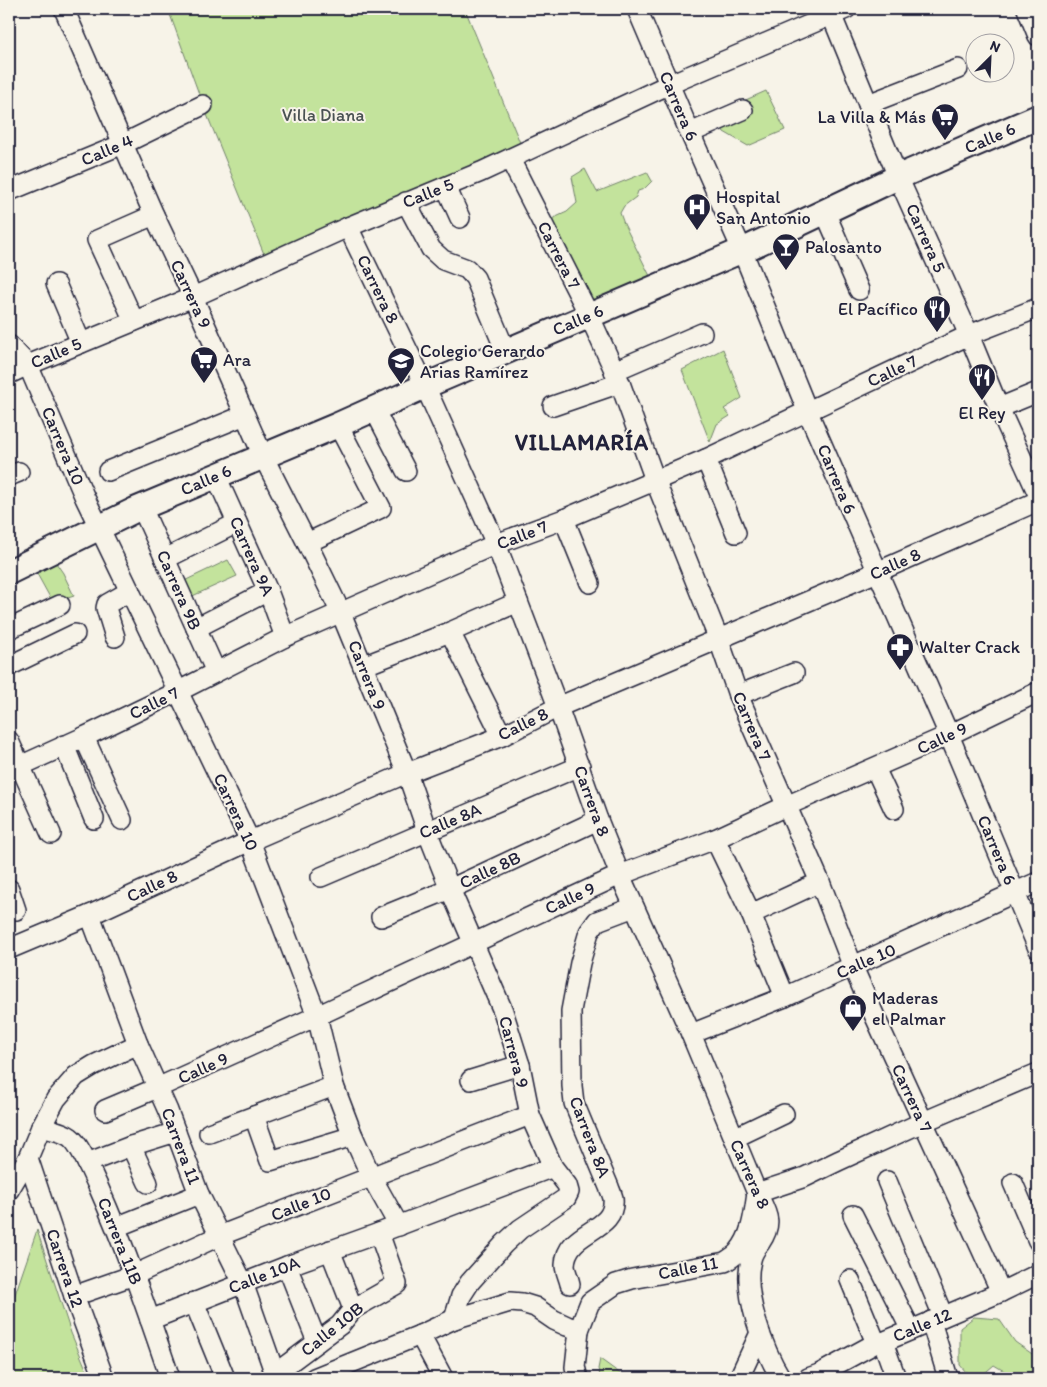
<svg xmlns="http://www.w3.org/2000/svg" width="1047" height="1387" font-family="Itim,sans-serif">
  <rect width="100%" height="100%" fill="#f7f3e8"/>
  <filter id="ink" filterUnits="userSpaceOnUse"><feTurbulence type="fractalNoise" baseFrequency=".02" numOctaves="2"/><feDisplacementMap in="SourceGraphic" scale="10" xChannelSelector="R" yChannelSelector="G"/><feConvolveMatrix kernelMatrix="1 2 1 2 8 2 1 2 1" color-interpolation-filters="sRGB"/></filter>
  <g filter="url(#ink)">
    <g fill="#c3e39c" stroke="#72826c">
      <path d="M168,9H465L523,150L264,254L203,105Z"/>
      <path d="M766,91L785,130L748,146L724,132L714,114Z"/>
      <path d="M585,169L597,192L647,172L652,181L644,189L638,191L636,197L624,206L620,213L624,224L651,278L587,304L545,222L567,212L577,203L572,177Z"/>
      <path d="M723,349L742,398L724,409L730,416L717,424L710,442L682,370Z"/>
      <path d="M54,560L63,573L74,596L53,603L36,572Z"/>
      <path d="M228,560L237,576L188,598L180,583Z"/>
      <path d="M37,1230L71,1333L90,1378H9V1312Z"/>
      <path d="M974,1317L999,1319L1015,1342L1038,1358V1378H1016L994,1365L979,1378H971L960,1365V1328Z"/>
      <path d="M600,1359L622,1375L624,1378H601L598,1369Z"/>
    </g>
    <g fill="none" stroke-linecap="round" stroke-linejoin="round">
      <g stroke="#22223b" stroke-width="22">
        <g id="minor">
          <path d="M64,9L154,215L193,297L263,456L307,543L341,613L407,773L427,831L450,889L503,1011L520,1065L530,1115L553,1167L567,1185L569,1192L566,1198L520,1229L504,1244L470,1282L461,1296L454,1319"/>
          <path d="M637,9L690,133L742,250L807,410L949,735L1038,948"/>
          <path d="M829,9L898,177L969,335L999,408L1038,494"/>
          <path d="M1027,9L1038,36"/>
          <path d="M868,104L958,69"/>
          <path d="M690,133L743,110"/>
          <path d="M510,159L589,315L620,383L655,480L719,640L738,695L820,882L853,967L876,1019L1001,1292"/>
          <path d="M446,187L460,218"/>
          <path d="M9,191L123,144L203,105"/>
          <path d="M406,202L431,249L443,260L467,269L475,278L506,352"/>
          <path d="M825,212L859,290"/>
          <path d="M348,227L425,386L496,544L558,707L598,820L620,875L691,1034L757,1193C767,1214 774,1222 760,1243C756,1248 752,1254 751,1260C742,1293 764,1351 781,1378"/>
          <path d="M56,284L81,343"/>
          <path d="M134,321L97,240L154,215"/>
          <path d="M9,345L28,365L85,498L250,841L317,1016L334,1086L353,1136L371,1176L399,1226"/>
          <path d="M614,371L702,333"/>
          <path d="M9,374L28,365L193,297L348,227L481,172L670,84L846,9"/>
          <path d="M553,406L620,383"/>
          <path d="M999,408L1038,392"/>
          <path d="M374,409L406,471"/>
          <path d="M706,459L736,533"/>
          <path d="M108,471L245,415"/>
          <path d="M9,476L19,472"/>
          <path d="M216,476L268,591L285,637"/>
          <path d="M142,508L216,672"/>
          <path d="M564,519L590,583"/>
          <path d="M307,543L381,508L338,425"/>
          <path d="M165,559L237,523"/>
          <path d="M196,628L268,591"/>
          <path d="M9,629L60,605"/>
          <path d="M450,632L502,736"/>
          <path d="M115,637L106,608L107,604L130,591"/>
          <path d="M9,666L75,634"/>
          <path d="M363,666L450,632L518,602"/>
          <path d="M738,695L794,673"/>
          <path d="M84,737L122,820"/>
          <path d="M9,741L51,834"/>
          <path d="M64,745L94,819"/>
          <path d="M875,768L894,809"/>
          <path d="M9,771L84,737L179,691L285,637L496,544L564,519L706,459L969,335L1038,308"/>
          <path d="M715,839L751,914L785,997"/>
          <path d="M321,877L580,766"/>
          <path d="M9,889L16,910"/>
          <path d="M751,914L820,882"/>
          <path d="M90,915L138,1044L168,1111L199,1194L243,1283L275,1374"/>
          <path d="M381,917L450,889L598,820"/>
          <path d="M9,949L90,915L250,841L407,773L502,736L558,707L877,572L1038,501"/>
          <path d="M691,1034L785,997L1038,882"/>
          <path d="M471,1080L520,1065"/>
          <path d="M105,1110L157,1088L317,1016L620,875L715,839L786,806L949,735L1038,692"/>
          <path d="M254,1116L270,1161L353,1136"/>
          <path d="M41,1127C51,1130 62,1131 70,1137C80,1144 92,1174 98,1186C126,1249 148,1313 170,1378"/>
          <path d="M209,1133L334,1086"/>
          <path d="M734,1138L784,1114"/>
          <path d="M131,1146L148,1183"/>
          <path d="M28,1158L74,1296L104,1378"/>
          <path d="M87,1163L131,1146L176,1132"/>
          <path d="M887,1181L943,1316"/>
          <path d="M1013,1183L1038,1241"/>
          <path d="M9,1190L28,1158L41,1127L56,1099L76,1076L94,1065L138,1044"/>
          <path d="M853,1215L911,1330"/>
          <path d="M116,1227L199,1194"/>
          <path d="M330,1250L353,1309"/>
          <path d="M287,1266L317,1342"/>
          <path d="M850,1280L876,1343"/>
          <path d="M570,1284C569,1278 565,1271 565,1265C566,1229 617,1233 613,1198C612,1194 610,1190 609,1187L574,1103L572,1086L571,1011L580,963L589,932L597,921L634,907"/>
          <path d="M74,1296L134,1275L219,1236L530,1115"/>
          <path d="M194,1302L225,1378"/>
          <path d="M150,1320L287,1266L379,1233L553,1167"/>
          <path d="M931,1321L948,1378"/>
          <path d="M420,1335L443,1378"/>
          <path d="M883,1342L896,1378"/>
          <path d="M269,1378L340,1325L353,1309L397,1284L379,1233"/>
          <path d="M314,1378L420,1335L454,1319L510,1302L522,1303L535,1307L554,1320L567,1326L579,1330"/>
          <path d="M578,1378L575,1367L579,1330L590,1302L616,1284L632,1279L725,1262C729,1259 735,1256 738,1252C752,1236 754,1214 757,1193L805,1177L838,1161L923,1122L1038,1073"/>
          <path d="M739,1378L760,1333"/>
          <path d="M808,1378L819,1374L876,1343L883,1342L1001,1292L1038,1274"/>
        </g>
      </g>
      <g stroke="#22223b" stroke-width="28">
        <path id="major" d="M9,572L135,510L338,425L425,386L750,247L898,177L1038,117"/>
      </g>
      <use href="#minor" stroke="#f7f3e8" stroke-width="19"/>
      <use href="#major" stroke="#f7f3e8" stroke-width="24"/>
    </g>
  </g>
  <defs>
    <g id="supermarket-pin" transform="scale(1.4375)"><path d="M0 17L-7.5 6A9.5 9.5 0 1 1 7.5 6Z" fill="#22223b" stroke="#f7f3e8"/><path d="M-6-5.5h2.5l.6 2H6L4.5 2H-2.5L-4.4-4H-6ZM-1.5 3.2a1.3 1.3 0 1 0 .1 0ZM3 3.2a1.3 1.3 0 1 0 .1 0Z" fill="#fff"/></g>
    <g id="hospital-pin" transform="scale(1.4375)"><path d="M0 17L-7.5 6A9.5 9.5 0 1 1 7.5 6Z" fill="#22223b" stroke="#f7f3e8"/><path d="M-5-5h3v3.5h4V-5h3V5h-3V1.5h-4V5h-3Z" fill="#fff"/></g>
    <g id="bar-pin" transform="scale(1.4375)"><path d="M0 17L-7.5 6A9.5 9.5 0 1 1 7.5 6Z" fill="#22223b" stroke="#f7f3e8"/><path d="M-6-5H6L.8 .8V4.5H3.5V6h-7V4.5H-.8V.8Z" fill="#fff"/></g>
    <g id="restaurant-pin" transform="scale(1.4375)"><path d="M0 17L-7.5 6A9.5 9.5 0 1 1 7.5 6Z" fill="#22223b" stroke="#f7f3e8"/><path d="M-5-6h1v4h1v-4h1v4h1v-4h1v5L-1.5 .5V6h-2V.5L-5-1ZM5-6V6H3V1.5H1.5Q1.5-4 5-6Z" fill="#fff"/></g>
    <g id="school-pin" transform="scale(1.4375)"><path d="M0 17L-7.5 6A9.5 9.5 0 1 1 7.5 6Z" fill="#22223b" stroke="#f7f3e8"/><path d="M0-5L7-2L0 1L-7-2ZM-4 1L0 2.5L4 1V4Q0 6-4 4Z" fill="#fff"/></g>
    <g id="pharmacy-pin" transform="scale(1.4375)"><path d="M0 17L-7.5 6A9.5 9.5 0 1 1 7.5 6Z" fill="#22223b" stroke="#f7f3e8"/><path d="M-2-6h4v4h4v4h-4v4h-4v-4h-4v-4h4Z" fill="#fff"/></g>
    <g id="shop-pin" transform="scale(1.4375)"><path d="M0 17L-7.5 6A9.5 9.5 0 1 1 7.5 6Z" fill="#22223b" stroke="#f7f3e8"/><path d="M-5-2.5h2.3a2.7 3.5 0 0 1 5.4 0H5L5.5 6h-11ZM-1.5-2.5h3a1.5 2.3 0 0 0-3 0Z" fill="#fff"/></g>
  </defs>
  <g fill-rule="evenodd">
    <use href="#supermarket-pin" x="945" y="117"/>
    <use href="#hospital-pin" x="697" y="207"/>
    <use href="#bar-pin" x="786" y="247"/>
    <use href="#restaurant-pin" x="937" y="309"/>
    <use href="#supermarket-pin" x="204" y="360"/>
    <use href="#school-pin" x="401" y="361"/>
    <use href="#restaurant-pin" x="982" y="377"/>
    <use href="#pharmacy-pin" x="900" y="647"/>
    <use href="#shop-pin" x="853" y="1008"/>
  </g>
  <g text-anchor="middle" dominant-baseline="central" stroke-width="4" stroke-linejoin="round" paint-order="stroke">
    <g font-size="18" fill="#22223b" stroke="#f7f3e8">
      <text transform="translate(679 106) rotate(67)">Carrera 6</text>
      <text transform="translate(990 138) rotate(-23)">Calle 6</text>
      <text transform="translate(107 150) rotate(-23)">Calle 4</text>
      <text transform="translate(428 193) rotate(-22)">Calle 5</text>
      <text transform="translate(926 238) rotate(66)">Carrera 5</text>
      <text transform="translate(559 255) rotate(63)">Carrera 7</text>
      <text transform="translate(378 289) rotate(64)">Carrera 8</text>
      <text transform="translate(191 294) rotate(65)">Carrera 9</text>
      <text transform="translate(578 320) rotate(-23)">Calle 6</text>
      <text transform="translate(56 353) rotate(-23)">Calle 5</text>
      <text transform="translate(892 371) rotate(-25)">Calle 7</text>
      <text transform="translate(63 446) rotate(67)">Carrera 10</text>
      <text transform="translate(837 479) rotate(67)">Carrera 6</text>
      <text transform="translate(206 480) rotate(-23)">Calle 6</text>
      <text transform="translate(522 535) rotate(-21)">Calle 7</text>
      <text transform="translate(252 556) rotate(66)">Carrera 9A</text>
      <text transform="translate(895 564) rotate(-24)">Calle 8</text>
      <text transform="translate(179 590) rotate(66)">Carrera 9B</text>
      <text transform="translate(367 675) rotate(68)">Carrera 9</text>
      <text transform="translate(154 703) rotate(-26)">Calle 7</text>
      <text transform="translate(523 724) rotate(-26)">Calle 8</text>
      <text transform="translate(752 726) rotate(67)">Carrera 7</text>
      <text transform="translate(942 738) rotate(-25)">Calle 9</text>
      <text transform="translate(592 801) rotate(70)">Carrera 8</text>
      <text transform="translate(236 812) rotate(65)">Carrera 10</text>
      <text transform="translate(450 821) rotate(-23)">Calle 8A</text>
      <text transform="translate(997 850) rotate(67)">Carrera 6</text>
      <text transform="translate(490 870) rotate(-25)">Calle 8B</text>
      <text transform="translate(152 886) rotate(-25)">Calle 8</text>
      <text transform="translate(570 898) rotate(-25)">Calle 9</text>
      <text transform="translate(866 961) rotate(-24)">Calle 10</text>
      <text transform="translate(514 1052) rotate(75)">Carrera 9</text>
      <text transform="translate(203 1068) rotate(-24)">Calle 9</text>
      <text transform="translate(912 1098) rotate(65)">Carrera 7</text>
      <text transform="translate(590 1137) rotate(69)">Carrera 8A</text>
      <text transform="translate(181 1146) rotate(69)">Carrera 11</text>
      <text transform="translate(750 1174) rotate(66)">Carrera 8</text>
      <text transform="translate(301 1204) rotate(-22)">Calle 10</text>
      <text transform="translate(120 1241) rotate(68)">Carrera 11B</text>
      <text transform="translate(65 1268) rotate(71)">Carrera 12</text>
      <text transform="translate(688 1268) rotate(-11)">Calle 11</text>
      <text transform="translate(264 1275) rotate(-21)">Calle 10A</text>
      <text transform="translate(922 1325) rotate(-23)">Calle 12</text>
      <text transform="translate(332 1329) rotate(-39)">Calle 10B</text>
    </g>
    <g font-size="18" fill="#4a5253" stroke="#f7f3e8">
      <text x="323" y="115">Villa Diana</text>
    </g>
    <g font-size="18" fill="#22223b" stroke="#f7f3e8" text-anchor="start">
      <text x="926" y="117" text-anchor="end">La Villa &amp; Más</text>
      <text x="716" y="197">Hospital<tspan x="716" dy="21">San Antonio</tspan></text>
      <text x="805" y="247">Palosanto</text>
      <text x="918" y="309" text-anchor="end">El Pacífico</text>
      <text x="420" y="351">Colegio Gerardo<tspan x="420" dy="21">Arias Ramírez</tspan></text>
      <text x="223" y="360">Ara</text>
      <text x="982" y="413" text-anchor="middle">El Rey</text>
      <text x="919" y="647">Walter Crack</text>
      <text x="872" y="998">Maderas<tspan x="872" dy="21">el Palmar</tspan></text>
    </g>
    <g font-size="22" font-weight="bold" letter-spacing="1" fill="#22223b" stroke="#f7f3e8">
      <text x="582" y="442">VILLAMARÍA</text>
    </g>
  </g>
  <rect width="1047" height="1387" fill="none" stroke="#f7f3e8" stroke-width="30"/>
  <rect x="15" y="15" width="1017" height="1357" fill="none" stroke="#22223b" stroke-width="2" filter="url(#ink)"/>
  <g transform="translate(990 58) rotate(24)"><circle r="24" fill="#f7f3e8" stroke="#a29fa3"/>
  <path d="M0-4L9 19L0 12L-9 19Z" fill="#22223b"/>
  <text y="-8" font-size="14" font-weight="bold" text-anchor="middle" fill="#22223b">N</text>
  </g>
</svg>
